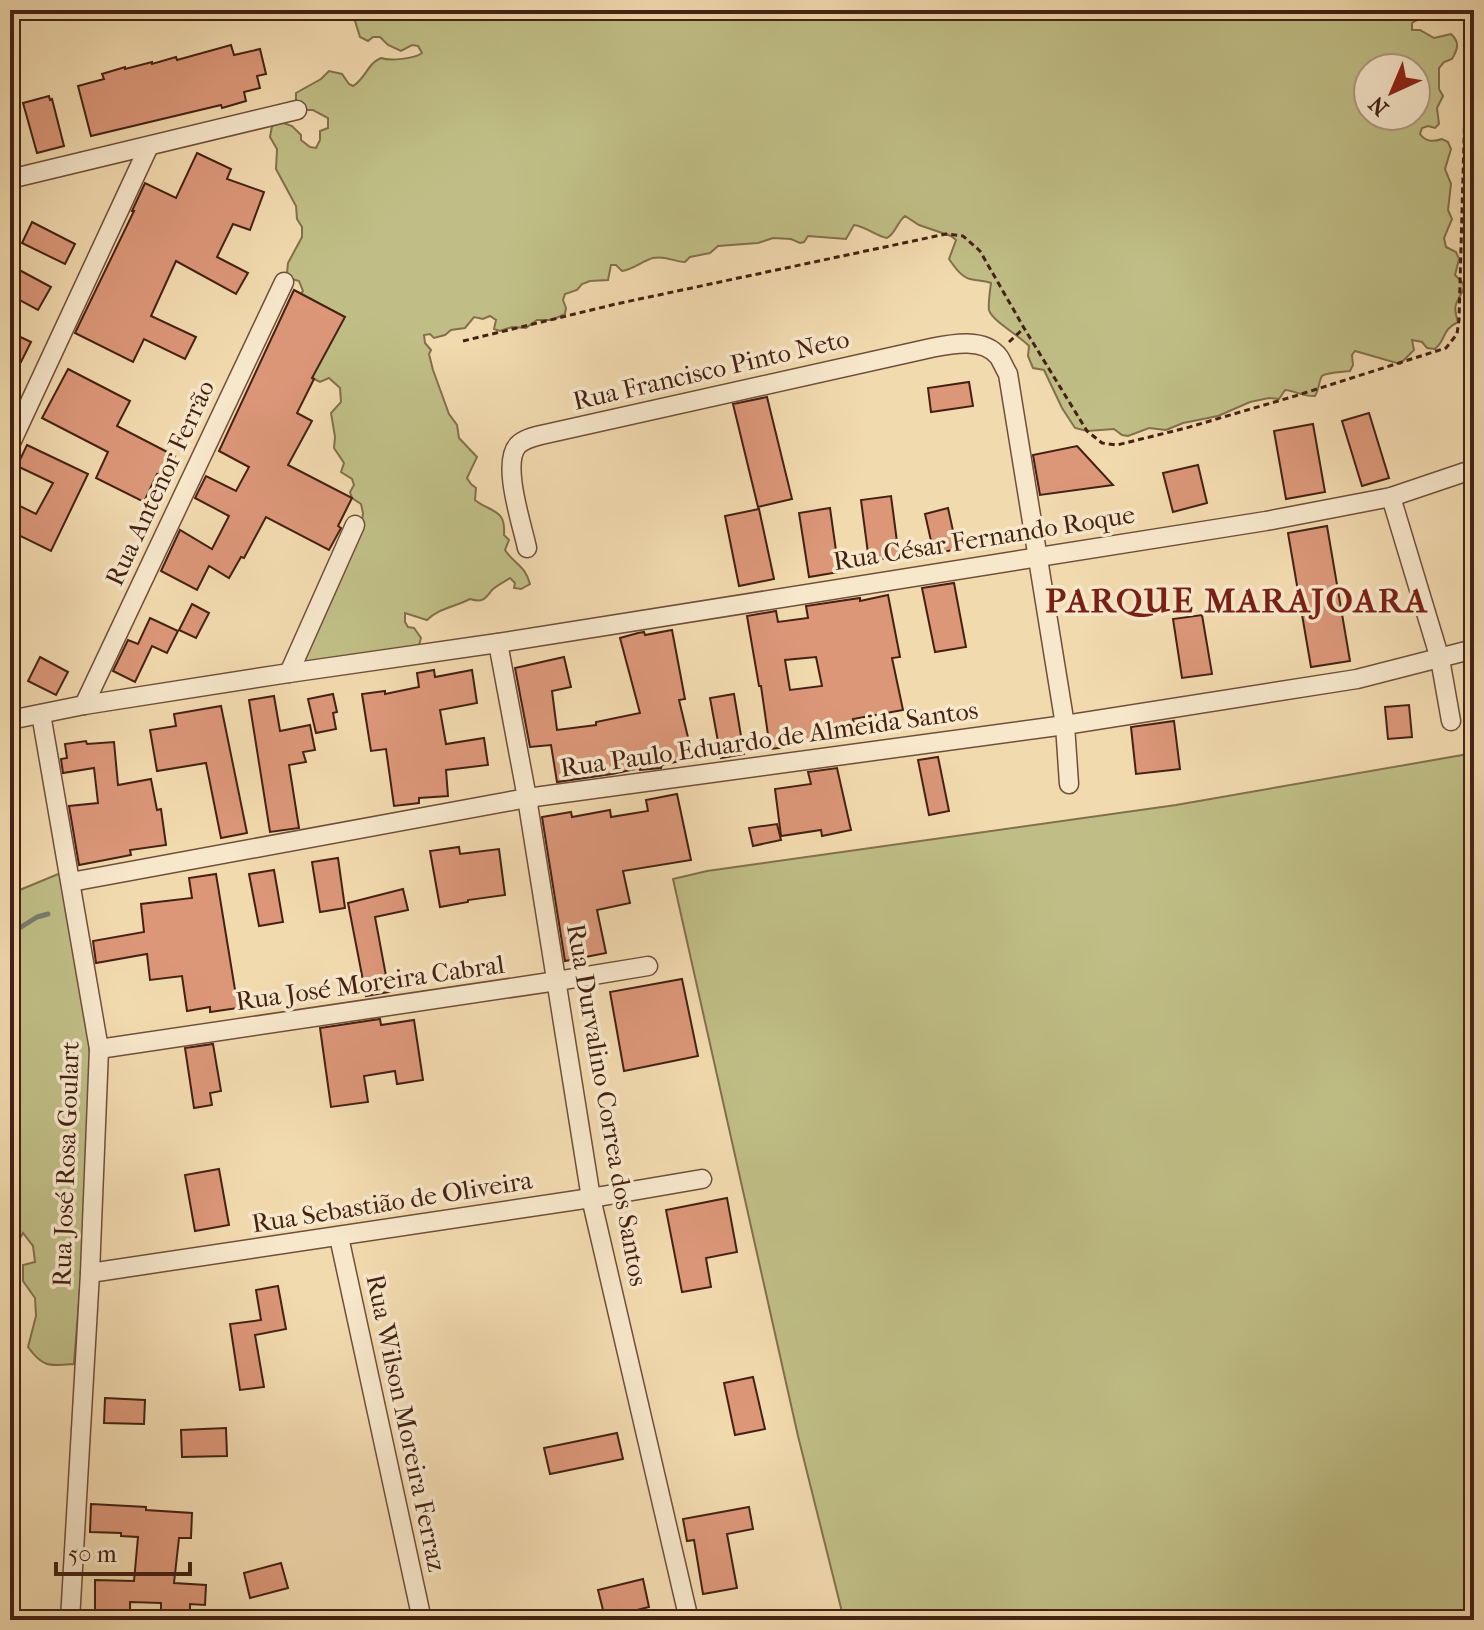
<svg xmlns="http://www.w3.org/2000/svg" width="1484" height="1630" font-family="'IM FELL French Canon',serif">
  <rect width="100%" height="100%" fill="#f2daaf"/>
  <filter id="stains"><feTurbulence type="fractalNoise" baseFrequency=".0025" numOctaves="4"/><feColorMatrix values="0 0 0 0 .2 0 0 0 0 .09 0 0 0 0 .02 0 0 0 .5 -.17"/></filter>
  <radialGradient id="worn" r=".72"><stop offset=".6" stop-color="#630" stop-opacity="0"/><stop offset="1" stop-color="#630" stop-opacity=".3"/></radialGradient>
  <g fill="#c0be86" stroke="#82704c" stroke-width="2" fill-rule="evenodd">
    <path d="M350,10H1440L1432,19H1419L1412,23V30H1420L1434,38L1451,34C1460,42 1458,49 1452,59L1444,62L1439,68V89L1443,96L1437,108L1439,124L1435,128L1428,126L1422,128L1420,134C1426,142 1433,142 1442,139L1448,142L1451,149L1445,169L1451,184L1448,210L1452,219L1444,238L1446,247L1456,252L1459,259L1455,275L1463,283L1464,288C1457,304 1452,303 1458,322C1441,330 1447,339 1435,349L1427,348L1422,342L1412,340L1414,350L1400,364L1355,351L1352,355L1353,365L1350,371C1343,372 1327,372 1322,376C1319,380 1319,390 1315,396C1304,397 1296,391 1285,390L1279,399L1269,398L1250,402L1218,416L1183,423L1166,430L1149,428L1128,436L1122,435L1114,429L1087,431L1075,428L1062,408L1044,370L1033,368L1028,356L1029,346C1020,336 992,321 989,310C988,303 990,291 991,283C983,280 977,281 970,279C961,277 954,266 949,259L956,240L951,236L919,225L905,216C897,222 896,233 887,238C874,235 867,227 854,225L846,239L808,236L804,242L800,243L791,239L773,238L758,243L718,246L710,253L690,257L685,262C674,262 665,255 653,258C642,261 634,269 622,271L616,265H611L608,280L590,281L582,284L577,290L565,294L563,300L566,308L565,314L552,320H537L526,328L512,327L500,331L494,329L496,320L490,316L483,319L474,317L465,328L451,330L445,335L434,338L430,334L424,335L425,343L431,350L429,354L433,370L449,414L457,425L459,438L477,457L467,478L471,484L476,488L475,500C491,513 506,508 504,535L509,540L505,550C514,564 525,565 530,584L521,589L514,588L515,583L510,578C504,582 497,585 492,590C485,599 483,603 470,599C455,607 439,608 427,620L405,613V622L408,627L414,628L421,638L419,645L289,673L362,521L363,513L361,504L352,498L350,492L354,485L352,479L341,472L344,463L334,448L335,437L331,413L341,402L340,388L329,378L320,382L314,379L309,369L297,298L303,291L299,281L292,279L287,273L288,263L302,237V227L297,219L296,206L276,169L277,149L270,137L272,126L281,122L292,126L301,135V140L310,147L316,148L320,140V131L328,128V118L313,110H305L296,105V93L321,79L329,71L342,74L349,84L353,86C366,78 367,64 381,58C390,61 414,59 422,53L418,46L412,45L401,51L388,45L380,37H373L368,41L360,37L355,21L349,17ZM1368,68H1416V116H1368Z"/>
    <path d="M1474,753V1620H844L798,1436L673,879L707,871L1176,805Z"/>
    <path d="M68,870L99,1049L74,1364C50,1366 43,1368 28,1347L36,1316L35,1298L23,1281V1265L35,1262L33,1246L23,1233L16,1245L10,1247V894Z"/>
  </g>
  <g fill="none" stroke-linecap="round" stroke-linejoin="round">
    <path stroke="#787d6e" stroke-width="5" d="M10,931L18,929L37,917L48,914"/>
  </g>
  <g fill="#dc9779" stroke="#442113" stroke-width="2" fill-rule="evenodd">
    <path d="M231,45L234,55L260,49L266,74L257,76L260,88L244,92L246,101L222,108L221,105L91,136L78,86L104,79L102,74L125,67V69L152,62V64L176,57L177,60Z"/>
    <path d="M49,96L50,100L52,99L64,146L37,153L23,103Z"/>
    <path d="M197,153L231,169L227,179L264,192L250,230L233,224L217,257L248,273L236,294L176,261L151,316L196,337L185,359L144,339L133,362L75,333L134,211H132L145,183L176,198Z"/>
    <path d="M32,222L75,244L65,264L22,243Z"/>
    <path d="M10,265L51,287L38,310L10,295Z"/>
    <path d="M294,290L345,317L312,378L314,379L297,413L312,421L288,465L352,498L338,526L341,528L329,550L266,517L244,558L241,557L229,578L209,566L197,590L161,571L180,530L212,549L229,516L195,498L206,476L236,491L249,467L219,451Z"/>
    <path d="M10,332L31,342L21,362L10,357Z"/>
    <path d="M68,369L130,401L117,426L175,456L164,477L157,474L144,502L96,478L108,452L42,418Z"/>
    <path d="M969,382L973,406L931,412L928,388Z"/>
    <path d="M767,397L792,499L758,507L733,404Z"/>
    <path d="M1369,413L1389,478L1362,486L1342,421Z"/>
    <path d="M1313,424L1325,492L1286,499L1274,431Z"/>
    <path d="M27,445L88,474L51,551L10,531V501L36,514L53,483L17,466Z"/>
    <path d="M1077,446L1113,485L1040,495L1033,455Z"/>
    <path d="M1198,465L1207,503L1173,512L1163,473Z"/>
    <path d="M891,496L899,557L869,561L861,500Z"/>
    <path d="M830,508L839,572L809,577L799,513Z"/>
    <path d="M948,508L957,549L934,554L925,514Z"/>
    <path d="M759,509L774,579L739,586L725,516Z"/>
    <path d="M1327,526L1350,661L1311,667L1288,533Z"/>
    <path d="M954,583L966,647L935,652L922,588Z"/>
    <path d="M888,595L900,657L892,658L903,710L853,719L856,732L789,744V747L770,749L761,686H759L747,616L776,611L778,622L808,618L806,606L860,598V601ZM816,657L822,686L790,690L785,660Z"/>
    <path d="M192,604L209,613L196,638L179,630Z"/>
    <path d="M1202,615L1212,674L1182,678L1173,619Z"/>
    <path d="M150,618L178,631L167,653L152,646L135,682L113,671L128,640L138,644Z"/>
    <path d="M672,630L685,699L679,700L693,758L662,765L661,768L640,770V768L612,774L557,782L551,745L530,747L515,668L564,657L571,687L552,691L557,730L596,725V722L640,713L620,638L638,633L644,632L645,635Z"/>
    <path d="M40,657L68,672L56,695L28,681Z"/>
    <path d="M434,670L435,677L472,670L477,703L440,710L446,744L484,738L488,765L446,770L448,796L419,798V803L394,806L386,749L371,751L362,694L385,691V694L419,687L417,673Z"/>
    <path d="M333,694L337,712L333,713L336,729L316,733L308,699Z"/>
    <path d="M734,694L744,754L721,758L710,698Z"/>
    <path d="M274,696L280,731L310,725L315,750L303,752L306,762L289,765L299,828L270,832L249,700Z"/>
    <path d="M1409,705L1412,737L1388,739L1385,707Z"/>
    <path d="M221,706L247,833L221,838L206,763L157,771L150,730L176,726L174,714Z"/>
    <path d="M1174,721L1180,769L1136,774L1131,727Z"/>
    <path d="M86,741L87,744L114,742L118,785L151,779L157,810L161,809L166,845L130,850L131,855L79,865L69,806L98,803L94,768L63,773L61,759L67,758L65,744Z"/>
    <path d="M938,757L949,811L929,815L918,760Z"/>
    <path d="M837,768L851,830L822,836L821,830L781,836L775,789L811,784L808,772Z"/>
    <path d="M677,794L691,860L623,871L630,903L597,910L606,953L565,961L542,817L571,812L572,817L610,810L611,817L648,811L646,800Z"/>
    <path d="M777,824L781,840L753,846L749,828Z"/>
    <path d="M459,847L460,854L499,849L505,895L468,900V902L440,907L430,851Z"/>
    <path d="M338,858L345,908L320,912L312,862Z"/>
    <path d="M274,870L283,922L259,926L249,874Z"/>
    <path d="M216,874L238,1008L210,1012V1007L187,1011L182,976L150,980L147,954L96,963L93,941L144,932L141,904L192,898L189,878Z"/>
    <path d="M403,889L408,910L375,917L389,992L366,996L348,903Z"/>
    <path d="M682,979L698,1056L624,1071L610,992Z"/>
    <path d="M380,1019L381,1025L414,1020L423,1080L397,1084L395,1071L364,1076L368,1102L331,1107L320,1028Z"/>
    <path d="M213,1044L221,1091L210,1093L212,1105L194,1108L185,1048Z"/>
    <path d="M219,1169L229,1225L195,1231L185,1175Z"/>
    <path d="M727,1198L737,1252L706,1258L711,1287L682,1292L666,1210Z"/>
    <path d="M278,1286L286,1329L255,1335L264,1387L240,1390L230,1324L261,1320L256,1290Z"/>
    <path d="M753,1377L765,1429L735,1435L724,1383Z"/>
    <path d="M105,1398L145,1400L144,1424L104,1423Z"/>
    <path d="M226,1428L227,1456L182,1457L181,1430Z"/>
    <path d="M617,1433L623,1459L550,1474L544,1448Z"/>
    <path d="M91,1504L146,1507V1510L192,1513L191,1538H179L174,1583L206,1585L205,1605L190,1604V1620H161V1603L130,1602V1620H95V1580L134,1581L138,1537L121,1536V1533L90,1532Z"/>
    <path d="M749,1507L753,1529L727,1534L737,1588L703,1594L694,1540L687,1541L683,1519Z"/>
    <path d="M281,1563L288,1588L250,1598L244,1573Z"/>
    <path d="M643,1579L649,1607L605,1618L598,1590Z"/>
  </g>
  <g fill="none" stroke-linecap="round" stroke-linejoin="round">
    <g stroke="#704f3a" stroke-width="21">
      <g id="minor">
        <path d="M10,179L297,110"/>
        <path d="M10,445L149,146"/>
        <path d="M1391,497L1440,659L1451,721"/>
        <path d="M527,548C522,524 501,463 518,445C524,439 533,437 541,435L931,348C951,344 984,337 999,357C1002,362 1005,369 1008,374L1065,725L1069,784"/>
        <path d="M498,643L527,798L591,1198L689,1620"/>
        <path d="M289,673L355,525"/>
        <path d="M84,705L284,282"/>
        <path d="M41,714L99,1049L90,1273L70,1620"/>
        <path d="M10,720L84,705L289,673L498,643L1266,521L1391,497L1474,469"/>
        <path d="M71,882L527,798L1065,725L1357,679L1474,649"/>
        <path d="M99,1049L557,981L648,966"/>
        <path d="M339,1237L422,1620"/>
        <path d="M90,1273L591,1198L702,1179"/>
      </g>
    </g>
    <g stroke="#442113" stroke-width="3" stroke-dasharray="6 4" stroke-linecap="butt">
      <path d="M463,341L616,304L946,234L963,236L980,251L1024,328L1087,431L1102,443L1117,445L1186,428L1295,396L1446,348L1457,334L1459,320L1465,105L1474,71"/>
      <path d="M1009,342L1024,328"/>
    </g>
    <use href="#minor" stroke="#f7e7cb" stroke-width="18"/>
  </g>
  <g text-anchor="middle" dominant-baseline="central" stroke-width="7" stroke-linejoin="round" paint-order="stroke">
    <g font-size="26" fill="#442113" stroke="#f7e7cb">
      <text transform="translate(711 370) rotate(-13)">Rua Francisco Pinto Neto</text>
      <text transform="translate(160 483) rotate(-65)">Rua Antenor Ferrão</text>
      <text transform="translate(984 538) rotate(-9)">Rua César Fernando Roque</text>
      <text transform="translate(769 739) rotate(-8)">Rua Paulo Eduardo de Almeida Santos</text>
      <text transform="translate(370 983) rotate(-8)">Rua José Moreira Cabral</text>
      <text transform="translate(607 1105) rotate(80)">Rua Durvalino Correa dos Santos</text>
      <text transform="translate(66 1164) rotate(-88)">Rua José Rosa Goulart</text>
      <text transform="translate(392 1202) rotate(-9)">Rua Sebastião de Oliveira</text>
      <text transform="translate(406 1423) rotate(78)">Rua Wilson Moreira Ferraz</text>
    </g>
    <g font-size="34" font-weight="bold" letter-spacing="2" fill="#7a1f14" stroke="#f7e7cb">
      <text x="1237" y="601">PARQUE MARAJOARA</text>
    </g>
  </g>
  <rect width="1484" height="1630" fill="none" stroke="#f2daaf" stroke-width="40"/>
  <rect x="12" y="12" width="1460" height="1606" fill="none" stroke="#442113" stroke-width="4"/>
  <rect x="20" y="20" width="1444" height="1590" fill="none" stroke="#442113" stroke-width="2"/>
  <g transform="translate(1392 92) rotate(224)"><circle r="38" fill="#f7e7cb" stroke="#af9881" stroke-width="2"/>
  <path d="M0-6L14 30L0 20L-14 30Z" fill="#8f2418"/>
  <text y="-12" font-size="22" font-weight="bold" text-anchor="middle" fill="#442113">N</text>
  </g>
  <path d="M56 1562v12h134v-12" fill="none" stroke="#442113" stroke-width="4"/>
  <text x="68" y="1562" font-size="24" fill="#442113" stroke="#f7e7cb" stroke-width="6" paint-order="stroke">50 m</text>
  <rect width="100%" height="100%" filter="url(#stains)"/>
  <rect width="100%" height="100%" fill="url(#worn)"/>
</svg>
